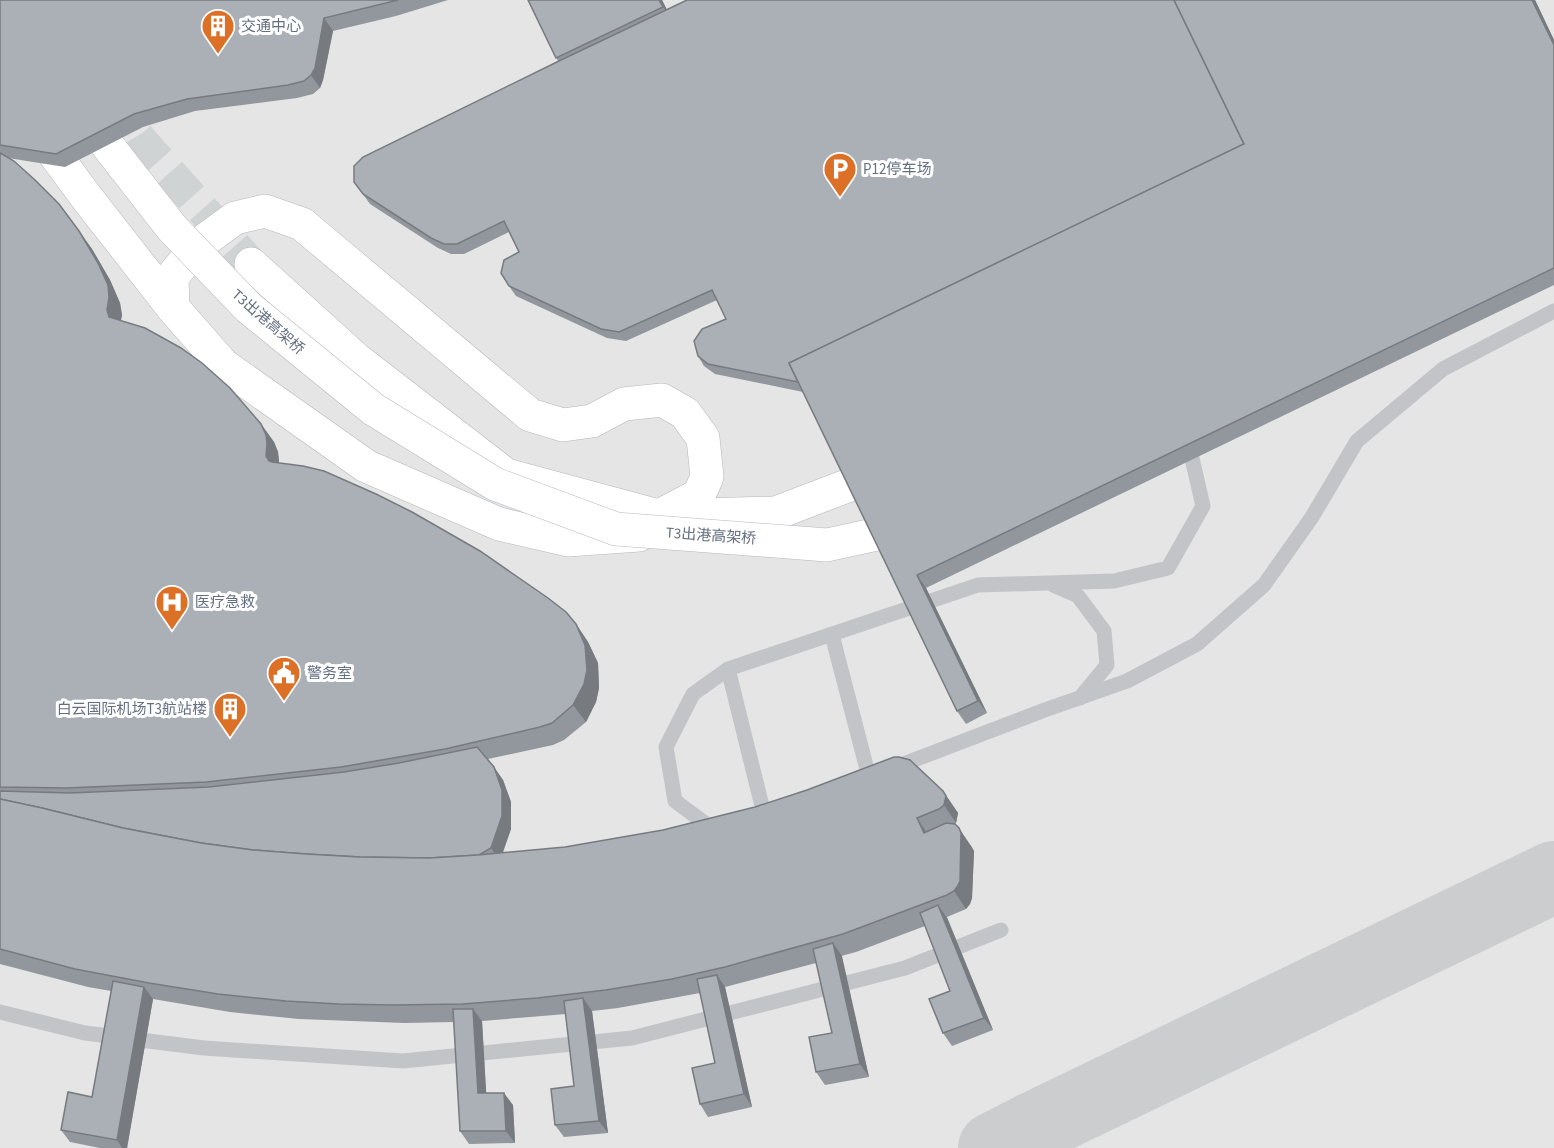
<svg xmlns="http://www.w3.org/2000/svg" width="1554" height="1148" font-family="'Source Sans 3','Noto Sans SC',sans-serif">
  <rect width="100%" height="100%" fill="#f4f4f0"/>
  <rect fill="#e4e5e4" x="0" y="0" width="1554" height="1148"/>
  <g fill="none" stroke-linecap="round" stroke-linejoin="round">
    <path stroke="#cbcdce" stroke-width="72" d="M994,1148L1031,1129L1554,877"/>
    <path stroke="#d0d3d4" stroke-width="33" stroke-dasharray="33 16" stroke-linecap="butt" d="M112,94L138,137L251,264"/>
    <g stroke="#b4b7bc" stroke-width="34">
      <g id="secondary">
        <path d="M0,60L33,125L87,198L173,308"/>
        <path d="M251,264L356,359L506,475L658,516L776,513L889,470"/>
        <path d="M639,535L568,540L499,524L366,466L223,365L173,308L172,277L198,245L235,218L265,211L302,224L530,415L563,425L592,421L624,404L662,400L685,413L703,438L707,477L699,495L663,514"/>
      </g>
    </g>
    <g stroke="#c2c4c8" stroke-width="15">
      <path d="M1053,585L1078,596L1104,631L1107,665L1080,698"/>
      <path d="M832,635L869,777"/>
      <path d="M728,669L765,818"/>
      <path d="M893,768L1042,711L1127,681L1197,644L1264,585L1312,517L1357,441L1443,369L1554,311"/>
      <path d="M717,832L675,801L666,747L693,694L728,669L978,585L1114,581L1168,568L1203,506L1191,454L1180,446"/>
      <path d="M0,1012L85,1033L204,1048L403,1061L632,1038L905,968L1001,930"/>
    </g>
    <use href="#secondary" stroke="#fff" stroke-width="33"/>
    <g stroke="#b5b7bc" stroke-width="34" stroke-linecap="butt">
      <path id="primary-bridge" d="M83,106L101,137L172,228L249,308L373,409L495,484L616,529L827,545L914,526"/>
    </g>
    <use href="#primary-bridge" stroke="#fff" stroke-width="33"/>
  </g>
  <g fill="#92979d">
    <path d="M0,0H448L396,16L333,31L323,80L320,88L313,94L297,98L195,111L143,127L65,167L8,158L79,231L92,249L110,280L120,303L122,315L121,321L261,424L274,442L278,452L279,463L576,624L588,642L598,663L599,688L596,702L586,722L564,740L553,745L488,759L503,780L511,802V829L502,853L565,847L943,791L958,813L956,823L955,824L971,846L974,851L972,898L970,904L966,909L947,917L993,1030L952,1046L943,1033L950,991L925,926L856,952L841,956L869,1077L825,1085L816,1072L832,1033L816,963L725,987L752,1107L708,1117L700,1104L715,1063L700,993L618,1008L592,1011L608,1133L564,1137L555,1125L574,1086L566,1014L482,1021L486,1093L513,1105L515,1143L469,1144L460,1131L454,1022L405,1023L299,1019L230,1012L153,999L127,1148H100L70,1142L61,1130L92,1097L111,991L88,987L0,964Z"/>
    <path d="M528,0H662L667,10L687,0H1535L1554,40V285L926,588L987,713L966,724L957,711L803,392L715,374L704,366L698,356L726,319L717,300L626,341L607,338L516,296L509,286L519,252L509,232L464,254H451L438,248L370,204L354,182L558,61Z"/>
  </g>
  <g fill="#777b7f">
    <path d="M659,0H662L672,20L663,7Z"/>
    <path d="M1532,0H1535L1554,40V45Z"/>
    <path d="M324,18L333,31L323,80L320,88L311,75Z"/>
    <path d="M79,231L92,249L110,280L120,303L122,315L119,328L109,317Z"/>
    <path d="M261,424L274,442L278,452L279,461L278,473L266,456Z"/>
    <path d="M917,575L926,588L987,713L978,701Z"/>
    <path d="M576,624L588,642L598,663L599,688L596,702L586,722L573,705Z"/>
    <path d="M494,767L503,780L511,802V829L500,861L491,848Z"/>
    <path d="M943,791L958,813L956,823L944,805Z"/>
    <path d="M917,818L929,836L924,833Z"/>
    <path d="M959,828L971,846L974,851L972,898L970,904L966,909L954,891Z"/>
    <path d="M938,905L947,918L993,1030L984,1018Z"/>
    <path d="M833,943L842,956L869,1077L860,1064Z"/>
    <path d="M717,975L725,987L752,1107L744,1094Z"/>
    <path d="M144,987L153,999L127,1148H122L117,1140Z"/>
    <path d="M583,998L592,1011L608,1133L599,1121Z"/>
    <path d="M473,1009L482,1021L487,1106L478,1093Z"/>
    <path d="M504,1093L513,1105L515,1143L506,1131Z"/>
  </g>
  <g fill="#aab0b6" stroke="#777b7f" stroke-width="1.5">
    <path d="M0,0H398L324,18L315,68L311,75L304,81L288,85L187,99L134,114L56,154L0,145Z"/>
    <path d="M528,0H659L663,7L556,58Z"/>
    <path d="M687,0H1174L1244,144L789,363L798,382L708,364L698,356L694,341L702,329L726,319L712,290L619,332L601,329L509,286L501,273L504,260L519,252L504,221L457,244H444L431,238L363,194L354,182V166L363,157L559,61Z"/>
    <path d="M1174,0H1532L1554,45V268L917,575L978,701L957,711L789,363L1244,144Z"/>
    <path d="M0,153L14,161L35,180L59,204L79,231L98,263L108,285L109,297L107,310L109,317L145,328L181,348L202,363L230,388L261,424L266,435L267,444L266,456L269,461L272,462L303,466L324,471L376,494L412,512L480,551L548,598L566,612L576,624L585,645L587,670L584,684L573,705L552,723L540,727L445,749L341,767L206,782L67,788L0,787Z"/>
    <path d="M477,747L494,767L502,790V816L491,848L479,855L429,858L360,857L306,854L253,850L201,843L123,828L42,808L0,799V791L70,793L209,787L344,772L399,763Z"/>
    <path d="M894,757H899L910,760L943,791L946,796L944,805L939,809L917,818L924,833L946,823L955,824L959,828L961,833L960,881L957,887L954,891L947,895L843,934L725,967L672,979L606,990L537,998L463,1004L393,1005L339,1004L286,1001L218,994L149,983L75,969L0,949V799L42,808L123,828L201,843L253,850L306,854L360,857L429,858L478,855L565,847L663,830L755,807L807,790Z"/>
    <path d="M938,905L984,1018L943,1033L929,999L950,991L920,913Z"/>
    <path d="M833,943L860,1064L816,1072L809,1037L832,1033L813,949Z"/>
    <path d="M717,975L744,1094L700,1104L692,1068L715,1063L697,979Z"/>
    <path d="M113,981L144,987L117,1140L61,1130L68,1092L92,1097Z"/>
    <path d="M583,998L599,1121L555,1125L551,1089L574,1086L564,1001Z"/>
    <path d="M453,1009H473L478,1093H504L506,1131H460Z"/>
  </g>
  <defs>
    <g id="building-pin" transform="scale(1.725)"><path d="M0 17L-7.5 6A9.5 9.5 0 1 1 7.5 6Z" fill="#dd7027" stroke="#fff"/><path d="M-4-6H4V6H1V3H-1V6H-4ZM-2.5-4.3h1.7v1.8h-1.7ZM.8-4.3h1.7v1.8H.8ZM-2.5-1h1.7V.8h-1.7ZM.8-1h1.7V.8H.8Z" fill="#fff"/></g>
    <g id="parking-pin" transform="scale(1.725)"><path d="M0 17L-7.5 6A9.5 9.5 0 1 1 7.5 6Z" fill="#dd7027" stroke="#fff"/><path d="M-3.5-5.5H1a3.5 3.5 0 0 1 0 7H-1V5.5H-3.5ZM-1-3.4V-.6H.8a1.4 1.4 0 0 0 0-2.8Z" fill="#fff"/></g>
    <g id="hospital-pin" transform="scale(1.725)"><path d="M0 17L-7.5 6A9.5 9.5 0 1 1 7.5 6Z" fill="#dd7027" stroke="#fff"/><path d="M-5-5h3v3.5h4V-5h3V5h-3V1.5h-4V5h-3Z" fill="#fff"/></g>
    <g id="civic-pin" transform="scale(1.725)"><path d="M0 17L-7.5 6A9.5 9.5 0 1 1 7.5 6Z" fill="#dd7027" stroke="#fff"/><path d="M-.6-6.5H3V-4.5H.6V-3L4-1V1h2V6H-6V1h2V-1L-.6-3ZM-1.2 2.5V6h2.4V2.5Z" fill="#fff"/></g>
  </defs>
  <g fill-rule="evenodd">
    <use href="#building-pin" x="218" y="26"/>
    <use href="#parking-pin" x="840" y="169"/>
    <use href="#hospital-pin" x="172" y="602"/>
    <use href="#civic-pin" x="284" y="673"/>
    <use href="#building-pin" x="230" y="709"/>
  </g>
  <g text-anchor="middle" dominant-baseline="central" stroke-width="6" stroke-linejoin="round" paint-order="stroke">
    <g font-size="15" fill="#646f81" stroke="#fff" text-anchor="start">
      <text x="241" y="26">交通中心</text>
      <text x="863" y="169">P12停车场</text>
      <text x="195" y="602">医疗急救</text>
      <text x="307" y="673">警务室</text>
      <text x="207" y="709" text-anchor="end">白云国际机场T3航站楼</text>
    </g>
    <g font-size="15" fill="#646f81" stroke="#fff">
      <text transform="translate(268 322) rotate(41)">T3出港高架桥</text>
      <text transform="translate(711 536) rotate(4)">T3出港高架桥</text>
    </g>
  </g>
</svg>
